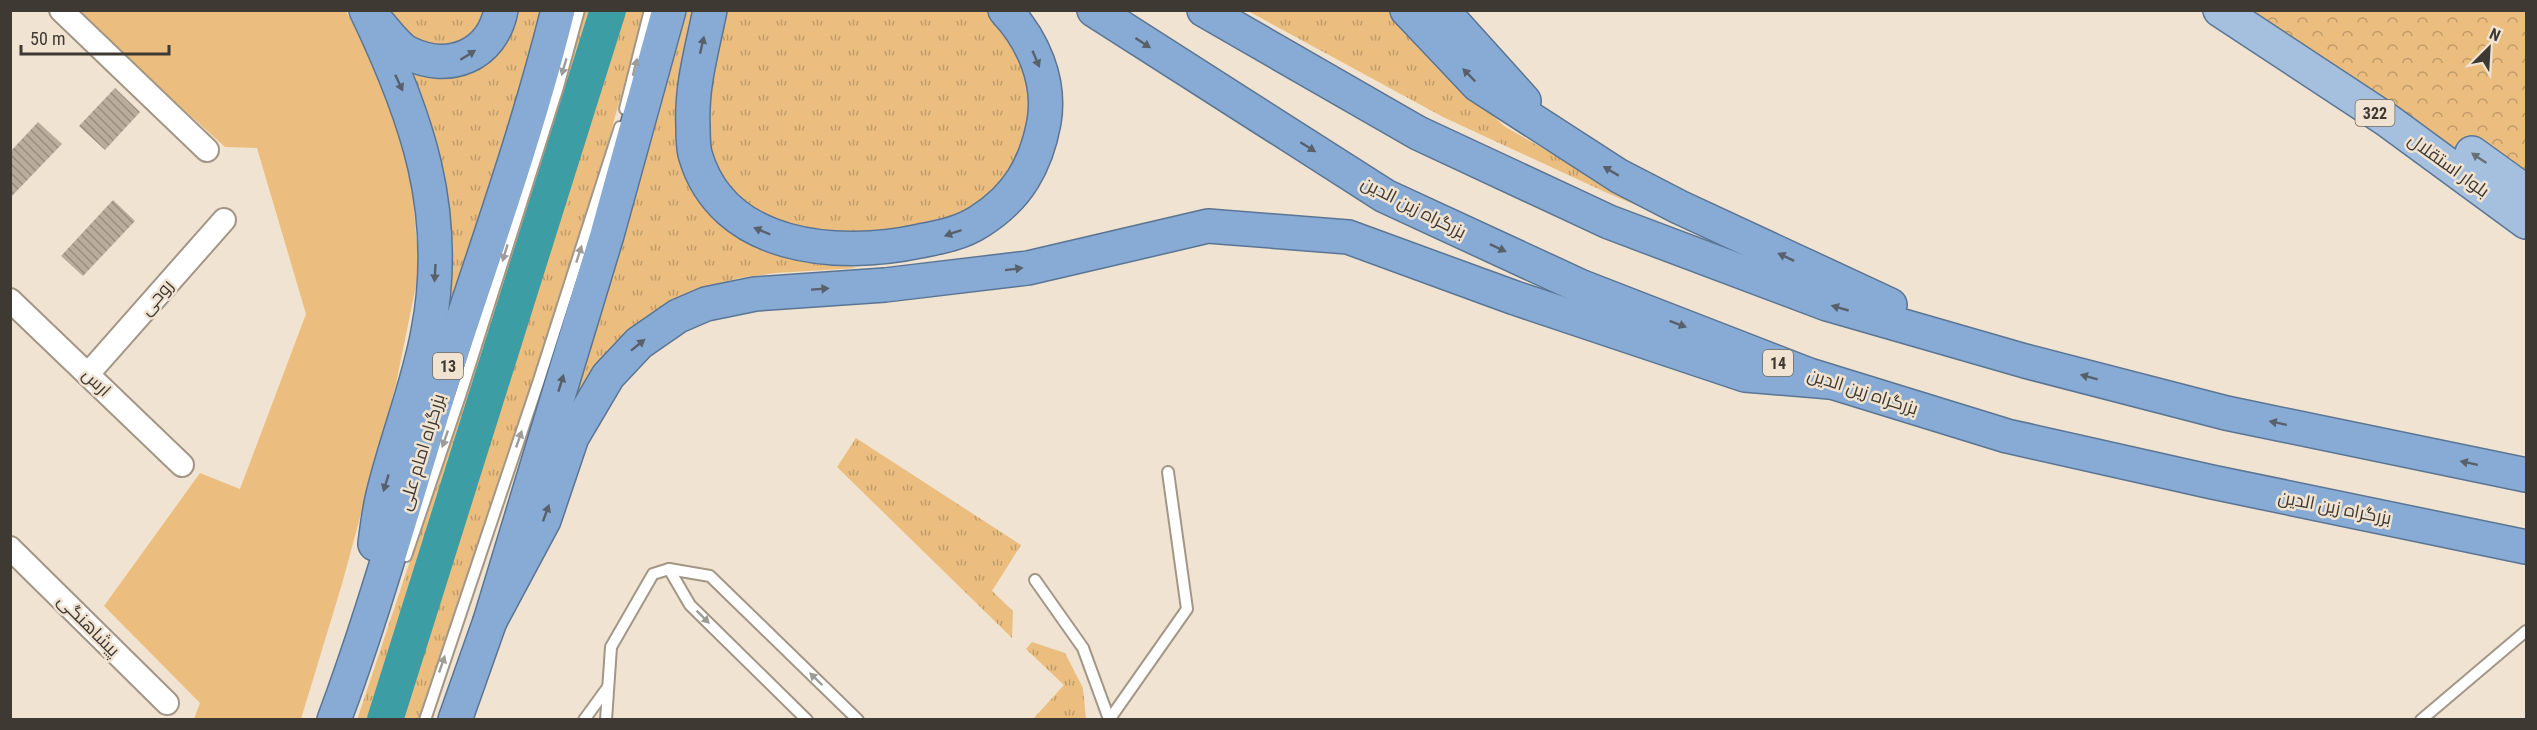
<svg xmlns="http://www.w3.org/2000/svg" width="2537" height="730" font-family="'Roboto Condensed',Cairo,sans-serif">
  <defs>
    <pattern id="grass-tufts" width="24" height="20" patternUnits="userSpaceOnUse" patternTransform="scale(1.5)"><rect width="24" height="20" fill="#ebbe7f"/><path d="M3 7l-1-3M5 7V3M7 7l1-3M15 17l-1-3M17 17v-4M19 17l1-3" fill="none" stroke="#c09b69"/></pattern>
    <pattern id="forest-crowns" width="20" height="18" patternUnits="userSpaceOnUse" patternTransform="scale(1.5)"><rect width="20" height="18" fill="#ebbe7f"/><path d="M2 6a3 3 0 1 1 6 0M12 15a3 3 0 1 1 6 0" fill="none" stroke="#c09b69"/></pattern>
    <pattern id="building-back-hatch" width="6" height="6" patternUnits="userSpaceOnUse" patternTransform="scale(1.5)"><rect width="6" height="6" fill="#b9ac9a"/><path d="M-1 5l2 2M0 0l6 6M5-1l2 2" fill="none" stroke="#988d7e"/></pattern>
  </defs>
  <rect width="100%" height="100%" fill="#f1e3d1"/>
  <g fill="url(#grass-tufts)">
    <path d="M378,11H544L396,476L441,322Z"/>
    <path d="M583,11H645L607,145L538,364L419,719L357,720L439,474L574,46Z"/>
    <path d="M687,11H702L685,149L805,259L858,268L776,273L739,278L709,287L655,315L518,552L654,132Z"/>
    <path d="M718,11H990L1034,77L1026,156L966,218L844,241L752,216L714,175L702,100Z"/>
    <path d="M1248,11H1390L1422,47L1504,126L1580,170L1761,258L1605,192L1443,117Z"/>
    <path d="M856,438L1021,545L992,591L1013,611L1012,638L837,467Z"/>
    <path d="M1032,642L1065,653L1083,688L1086,719H1033L1064,685L1026,649Z"/>
  </g>
  <path fill="url(#forest-crowns)" d="M2209,11H2526V210Z"/>
  <path fill="#ebbe7f" d="M75,11H346L392,96L413,196L419,271L396,384L342,584L301,719H194L200,703L104,606L200,473L240,489L306,314L257,148L225,147Z"/>
  <g fill="none" stroke-linecap="round" stroke-linejoin="round">
    <path stroke="#3c9da4" stroke-width="36" d="M385,720L608,10"/>
  </g>
  <g fill="url(#building-back-hatch)">
    <path d="M115,88L140,112L105,150L79,126Z"/>
    <path d="M38,122L62,144L10,198V152Z"/>
    <path d="M113,200L135,221L83,276L61,256Z"/>
  </g>
  <g fill="none" stroke-linecap="round" stroke-linejoin="round">
    <g stroke="#a39686" stroke-width="14">
      <g id="service">
        <path d="M625,109L650,10"/>
        <path d="M406,556L461,393L558,87L579,10"/>
        <path d="M669,569L690,605L807,720"/>
        <path d="M1035,580L1083,648L1109,719"/>
        <path d="M425,720L539,380L620,127"/>
        <path d="M584,720L608,687"/>
        <path d="M606,720L611,647L653,574L669,569L710,576L858,720"/>
        <path d="M1109,720L1187,609L1168,472"/>
        <path d="M2421,720L2526,631"/>
      </g>
    </g>
    <g stroke="#a39686" stroke-width="26">
      <g id="minor">
        <path d="M61,10L207,150"/>
        <path d="M10,300L182,465"/>
        <path d="M88,374L224,220"/>
        <path d="M10,548L167,703"/>
      </g>
    </g>
    <g stroke="#5a7594" stroke-width="36">
      <g id="primary">
        <path d="M2220,10L2387,120L2526,222"/>
        <path d="M2472,153L2526,192"/>
      </g>
    </g>
    <g stroke="#5a7594" stroke-width="36">
      <g id="trunk">
        <path d="M366,10C417,116 451,213 428,332C418,387 396,440 383,495C379,511 377,528 375,544"/>
        <path d="M710,10C702,50 691,86 693,127C693,135 693,145 695,154C722,250 838,259 920,241C941,237 962,233 980,221C1018,197 1036,165 1044,122C1051,81 1033,40 1005,10"/>
        <path d="M1094,10L1385,196L1582,287L1809,375L2007,436L2212,482L2526,547"/>
        <path d="M1204,10L1418,133L1609,222L1827,304L2025,361L2226,413L2526,475"/>
        <path d="M1407,10L1478,85L1619,176L1679,207L1890,305"/>
        <path d="M1442,10L1524,101"/>
        <path d="M379,24C387,33 398,48 408,53C449,73 492,56 501,10"/>
        <path d="M490,621L544,520L572,437L608,376L639,343L678,316L706,304L755,294L885,285L1028,268L1208,226L1348,237L1515,298L1745,375L1830,382"/>
        <path d="M334,720C376,608 407,492 443,379C483,256 527,135 558,10"/>
        <path d="M455,720L490,621L607,235L669,10"/>
      </g>
    </g>
    <use href="#service" stroke="#fff" stroke-width="10"/>
    <use href="#minor" stroke="#fff" stroke-width="22"/>
    <use href="#primary" stroke="#a5c0df" stroke-width="33"/>
    <use href="#trunk" stroke="#87abd4" stroke-width="33"/>
  </g>
  <defs><path id="oneway-solid" d="M-6-.8H1V-3.2L6.5 0L1 3.2V.8H-6Z" transform="scale(1.5)"/></defs>
  <g fill="#58616b">
    <use href="#oneway-solid" transform="translate(1143 43) rotate(33)"/>
    <use href="#oneway-solid" transform="translate(702 45) rotate(-77)"/>
    <use href="#oneway-solid" transform="translate(468 55) rotate(-32)"/>
    <use href="#oneway-solid" transform="translate(1036 59) rotate(67)"/>
    <use href="#oneway-solid" transform="translate(1469 75) rotate(-134)"/>
    <use href="#oneway-solid" transform="translate(399 83) rotate(65)"/>
    <use href="#oneway-solid" transform="translate(1308 147) rotate(32)"/>
    <use href="#oneway-solid" transform="translate(1611 171) rotate(-149)"/>
    <use href="#oneway-solid" transform="translate(762 231) rotate(-157)"/>
    <use href="#oneway-solid" transform="translate(953 233) rotate(161)"/>
    <use href="#oneway-solid" transform="translate(1498 248) rotate(25)"/>
    <use href="#oneway-solid" transform="translate(1786 257) rotate(-155)"/>
    <use href="#oneway-solid" transform="translate(1014 269) rotate(-7)"/>
    <use href="#oneway-solid" transform="translate(435 273) rotate(93)"/>
    <use href="#oneway-solid" transform="translate(820 289) rotate(-4)"/>
    <use href="#oneway-solid" transform="translate(1840 308) rotate(-164)"/>
    <use href="#oneway-solid" transform="translate(1678 324) rotate(21)"/>
    <use href="#oneway-solid" transform="translate(638 345) rotate(-39)"/>
    <use href="#oneway-solid" transform="translate(2089 377) rotate(-165)"/>
    <use href="#oneway-solid" transform="translate(561 383) rotate(-73)"/>
    <use href="#oneway-solid" transform="translate(2278 423) rotate(-168)"/>
    <use href="#oneway-solid" transform="translate(2469 463) rotate(-168)"/>
    <use href="#oneway-solid" transform="translate(386 483) rotate(107)"/>
    <use href="#oneway-solid" transform="translate(546 513) rotate(-70)"/>
  </g>
  <g fill="#9e9c98">
    <use href="#oneway-solid" transform="translate(564 67) rotate(106)"/>
    <use href="#oneway-solid" transform="translate(635 67) rotate(-76)"/>
    <use href="#oneway-solid" transform="translate(505 253) rotate(107)"/>
    <use href="#oneway-solid" transform="translate(579 254) rotate(-72)"/>
    <use href="#oneway-solid" transform="translate(445 439) rotate(109)"/>
    <use href="#oneway-solid" transform="translate(519 439) rotate(-71)"/>
    <use href="#oneway-solid" transform="translate(703 617) rotate(45)"/>
    <use href="#oneway-solid" transform="translate(442 664) rotate(-71)"/>
    <use href="#oneway-solid" transform="translate(816 679) rotate(-136)"/>
  </g>
  <use fill="#676f77" href="#oneway-solid" transform="translate(2479 158) rotate(-146)"/>
  <g text-anchor="middle" dominant-baseline="central" stroke-width="5" stroke-linejoin="round" paint-order="stroke">
    <g fill="#f1e3d1" stroke="#746c62" stroke-width="1.5">
      <rect x="2355.5" y="100" width="39" height="26" rx="4.5"/>
      <rect x="1763" y="350" width="30" height="26" rx="4.5"/>
      <rect x="433" y="353" width="30" height="26" rx="4.5"/>
    </g>
    <g font-size="16" font-weight="bold" fill="#3e3932">
      <text x="2375" y="113">322</text>
      <text x="1778" y="363">14</text>
      <text x="448" y="366">13</text>
    </g>
    <g font-size="18" fill="#3e3932" stroke="#f1e3d1">
      <text transform="translate(2449 165) rotate(36)">بلوار استقلال</text>
      <text transform="translate(1414 207) rotate(27)">بزرگراه زین الدین</text>
      <text transform="translate(156 297) rotate(-49)">روحی</text>
      <text transform="translate(97 382) rotate(44)">ارس</text>
      <text transform="translate(1863 391) rotate(18)">بزرگراه زین الدین</text>
      <text transform="translate(421 452) rotate(-73)">بزرگراه امام علی</text>
      <text transform="translate(2335 507) rotate(11)">بزرگراه زین الدین</text>
      <text transform="translate(89 625) rotate(45)">پیشاهنگی</text>
    </g>
  </g>
  <rect width="2537" height="730" fill="none" stroke="#3e3932" stroke-width="24"/>
  <g transform="translate(2489 48) rotate(24)" stroke="#f1e3d1" stroke-width="4.5" paint-order="stroke">
  <path d="M0-4.5L10 22L0 15L-10 22Z" fill="#3e3932"/>
  <text y="-9" font-size="16" font-weight="bold" text-anchor="middle" fill="#3e3932">N</text>
  </g>
  <path d="M21 45v9h148v-9" fill="none" stroke="#3e3932" stroke-width="3"/>
  <text x="30" y="45" font-size="18" fill="#3e3932" stroke="#f1e3d1" stroke-width="4.5" paint-order="stroke">50 m</text>
</svg>
